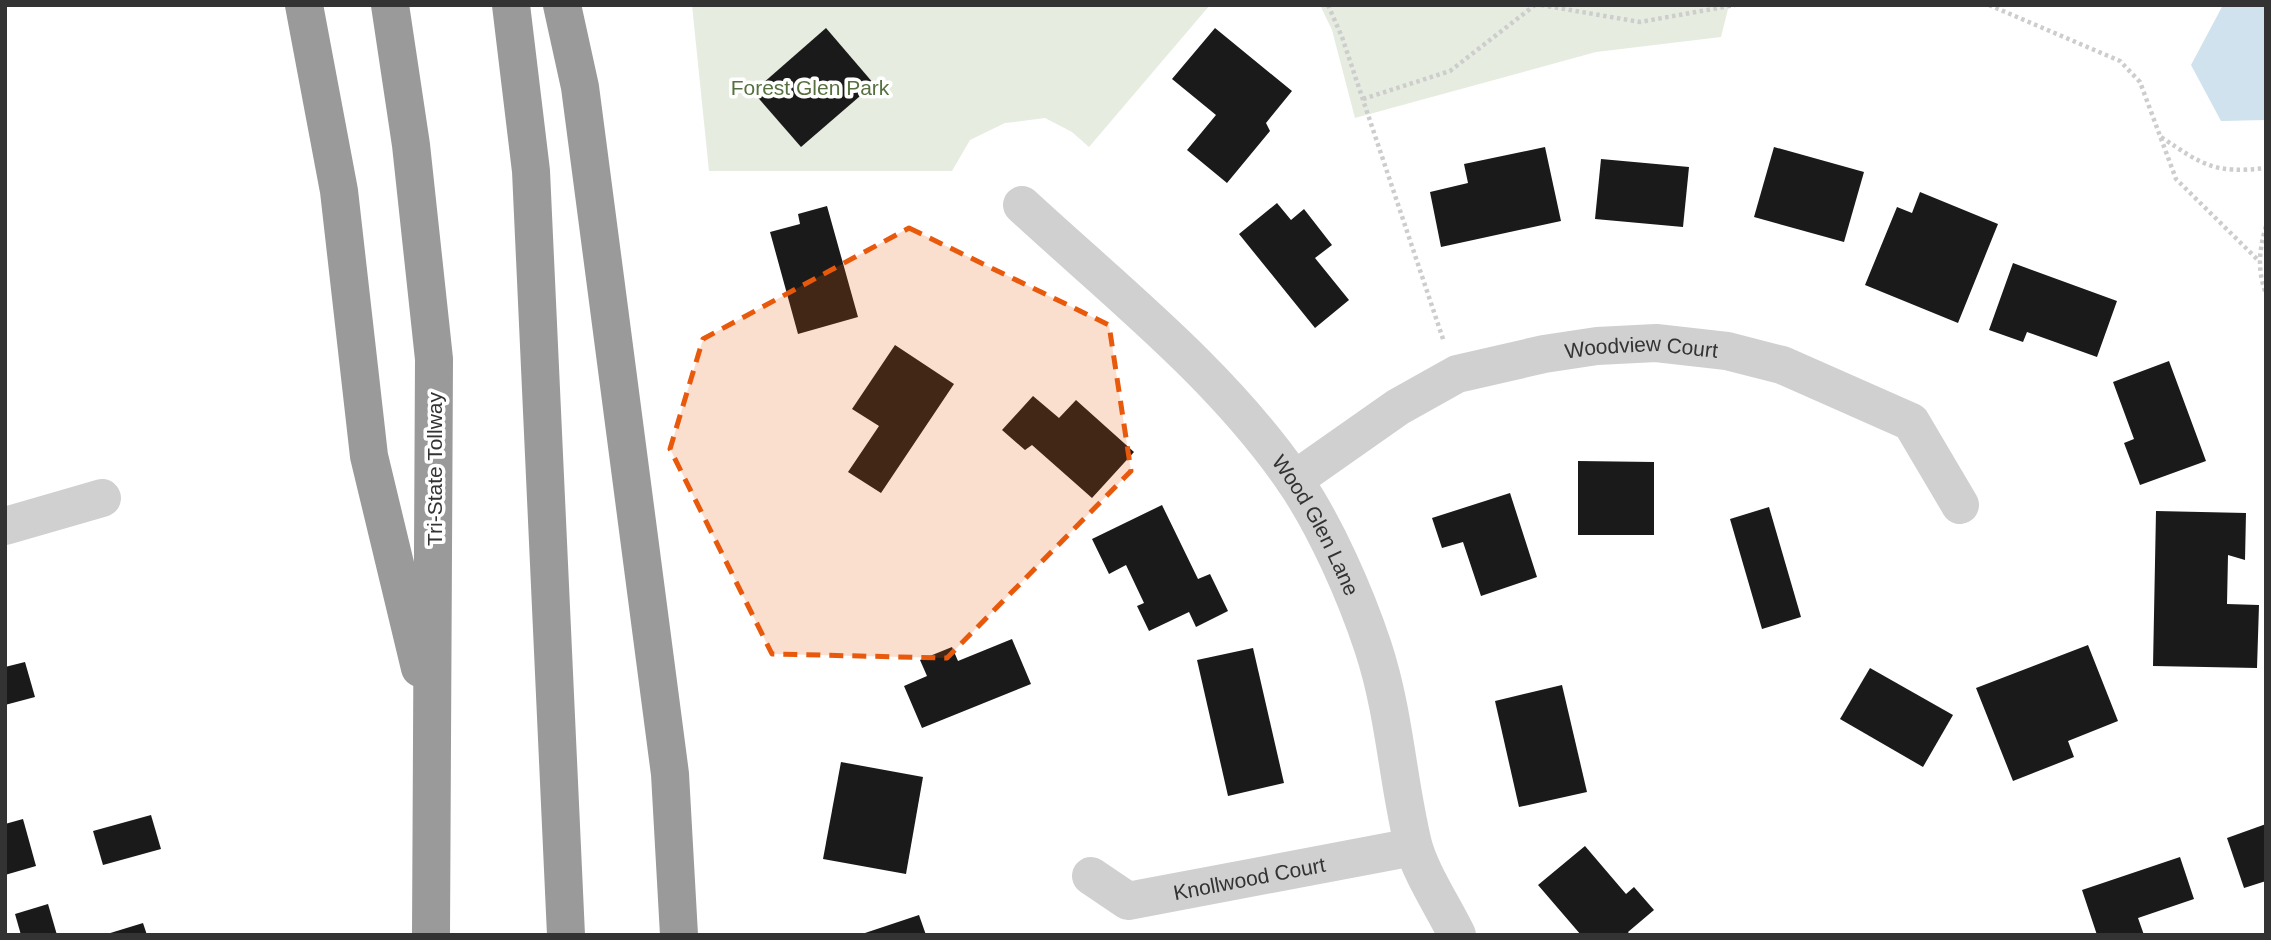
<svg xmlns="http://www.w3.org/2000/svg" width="2271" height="940" font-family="Arial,sans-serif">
  <rect width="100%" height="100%" fill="#fff"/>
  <g fill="#e6ecdf">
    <path d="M692,5H1210L1089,147L1072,132L1045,118L1005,123L970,140L952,171H709Z"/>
    <path d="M1320,5H1729L1721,37L1596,52L1355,118L1332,30Z"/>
  </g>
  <path fill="#cfe2ee" d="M2223,5H2266V120L2221,121L2191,65Z"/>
  <g fill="#1a1a1a">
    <path d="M826,28L874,84L801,147L753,92Z"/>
    <path d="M1215,28L1292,91L1266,123L1270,131L1227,183L1187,150L1216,115L1172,79Z"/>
    <path d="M1545,147L1561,221L1441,247L1430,192L1468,183L1464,164Z"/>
    <path d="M1774,147L1864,172L1844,242L1754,217Z"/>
    <path d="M1601,159L1689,167L1683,227L1595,219Z"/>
    <path d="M1920,192L1998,224L1958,323L1865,285L1897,207L1912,213Z"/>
    <path d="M1277,203L1291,220L1304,209L1332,245L1315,258L1349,300L1315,328L1239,234Z"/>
    <path d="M827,206L858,317L798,334L770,232L800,224L798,214Z"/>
    <path d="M2013,263L2117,301L2097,357L2027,332L2023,342L1989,330Z"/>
    <path d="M895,345L954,384L881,493L848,472L879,426L852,409Z"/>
    <path d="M2169,361L2206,461L2140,485L2124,443L2134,439L2113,382Z"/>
    <path d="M1033,396L1059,418L1076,400L1134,452L1092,498L1032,445L1025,450L1002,430Z"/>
    <path d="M1578,461L1654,462V535H1578Z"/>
    <path d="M1510,493L1537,577L1481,596L1463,542L1442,548L1432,518Z"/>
    <path d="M1162,505L1198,579L1210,574L1228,611L1196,627L1189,612L1149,631L1137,606L1144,603L1126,565L1109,574L1092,539Z"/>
    <path d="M1769,507L1801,617L1762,629L1730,519Z"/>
    <path d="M2156,511L2246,513L2245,560L2228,555L2227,604L2259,605L2257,668L2153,666Z"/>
    <path d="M1012,639L1031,684L922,728L904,686L927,676L920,660L952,647L958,661Z"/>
    <path d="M2088,645L2118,721L2068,741L2074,757L2013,781L1976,688Z"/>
    <path d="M1253,648L1284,783L1228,796L1197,660Z"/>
    <path d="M25,662L35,697L5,705V667Z"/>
    <path d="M1870,668L1953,715L1923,767L1840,719Z"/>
    <path d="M1562,685L1587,792L1519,807L1495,701Z"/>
    <path d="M841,762L923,777L906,874L823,859Z"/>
    <path d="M151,815L161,849L103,865L93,831Z"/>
    <path d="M23,819L36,866L5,875V824Z"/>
    <path d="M2266,824V881L2244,888L2227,838Z"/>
    <path d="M1585,846L1626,894L1634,887L1654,910L1628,932L1630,935H1581L1538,885Z"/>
    <path d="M2180,857L2194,899L2138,918L2144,935H2097L2082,890Z"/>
    <path d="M48,904L57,935H21L15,914Z"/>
    <path d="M919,915L926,935H862V934Z"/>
    <path d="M143,923L147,935H107V934Z"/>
  </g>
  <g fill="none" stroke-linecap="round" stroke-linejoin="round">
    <g stroke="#cdcdcd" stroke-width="4.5" stroke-dasharray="3.5 3.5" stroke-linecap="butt">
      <path d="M1328,5L1342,37L1444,342"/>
      <path d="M1541,5L1640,22L1735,5"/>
      <path d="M1989,5L2120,61L2140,82L2176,179L2259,261"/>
      <path d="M1363,99L1450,71L1535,5"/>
      <path d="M2161,137C2203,165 2214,174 2266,168"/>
      <path d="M2266,226C2259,251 2257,269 2266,294"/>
    </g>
    <g stroke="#d0d0d0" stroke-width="38">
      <path id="s1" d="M1022,205C1115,291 1221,374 1294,480C1326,527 1355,593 1373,647C1395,714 1397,778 1413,844C1420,872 1444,908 1457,935"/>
      <path id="s2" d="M1294,480L1398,407L1457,374L1544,354L1597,346L1656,343L1727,351L1782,365L1911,422L1960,505"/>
      <path d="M5,526L102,498"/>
      <path id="s3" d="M1091,876L1128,901L1413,847"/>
    </g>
    <g stroke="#9a9a9a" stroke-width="38">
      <path d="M304,5L339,191L369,456L420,668"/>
      <path d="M390,5L411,145L434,359L431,935"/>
      <path d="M511,5L531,171L566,935"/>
      <path d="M562,5L580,87L670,774L679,935"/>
    </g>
  </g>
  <path fill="#e8590c" fill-opacity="0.2" stroke="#e8590c" stroke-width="5" stroke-dasharray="14 9" stroke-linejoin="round" d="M909,228L1109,325L1131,471L947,658L772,654L670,449L703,339Z"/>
  <g text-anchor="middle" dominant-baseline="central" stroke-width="7" stroke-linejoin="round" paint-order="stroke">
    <g font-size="21" fill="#56703f" stroke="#fff">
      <text x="810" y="87">Forest Glen Park</text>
    </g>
    <g font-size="21" fill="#333" stroke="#fff">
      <text stroke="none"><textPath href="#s2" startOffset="382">Woodview Court</textPath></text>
      <text transform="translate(434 469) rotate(-90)">Tri-State Tollway</text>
      <text stroke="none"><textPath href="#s1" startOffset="438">Wood Glen Lane</textPath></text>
      <text stroke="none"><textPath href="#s3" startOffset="168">Knollwood Court</textPath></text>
    </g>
  </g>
  <rect width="2271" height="940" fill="none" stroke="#333333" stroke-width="14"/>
</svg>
